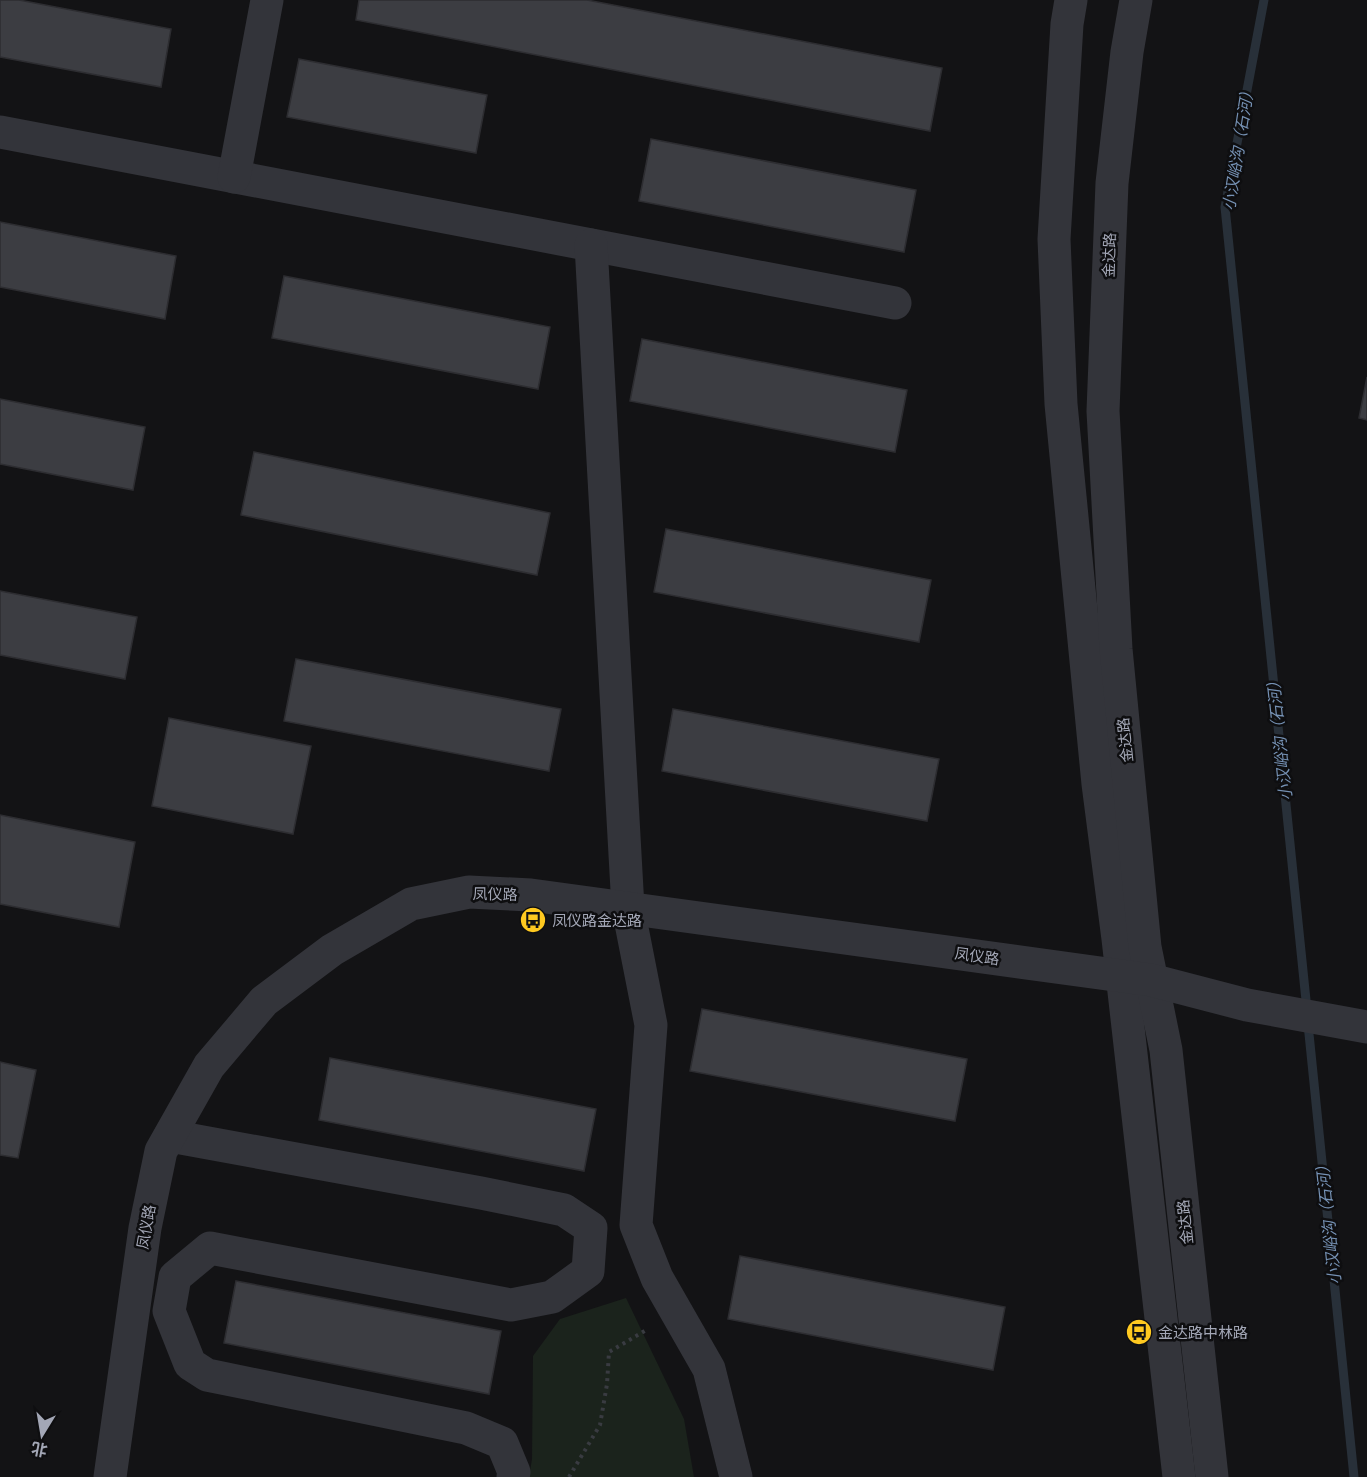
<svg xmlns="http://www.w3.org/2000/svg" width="1367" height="1477" font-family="'Archivo Narrow','Noto Sans SC',sans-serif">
  <rect width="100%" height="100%" fill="#131315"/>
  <path fill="#1b231c" d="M626,1298L684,1419L694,1477H529L532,1459L533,1356L560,1319Z"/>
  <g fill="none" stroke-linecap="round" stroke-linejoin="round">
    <g stroke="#283039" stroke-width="9">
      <path d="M1264,0L1225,207L1307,1010"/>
      <path d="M1308,1024L1354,1477"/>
    </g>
  </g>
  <g fill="#3c3d42" stroke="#2d2d31" stroke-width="1.5">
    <path d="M0,0H19L171,29L161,87L0,57Z"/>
    <path d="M359,0H587L942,68L930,131L356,20Z"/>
    <path d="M299,59L487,95L476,153L287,117Z"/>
    <path d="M651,139L916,190L904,252L639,201Z"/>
    <path d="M0,222L176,256L165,319L0,287Z"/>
    <path d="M284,276L550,327L538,389L272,338Z"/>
    <path d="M642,339L907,390L895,452L630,401Z"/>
    <path d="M1367,377V420L1359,418Z"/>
    <path d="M0,399L145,427L133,490L0,464Z"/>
    <path d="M254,452L550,513L537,575L241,515Z"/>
    <path d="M666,529L931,580L919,642L654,592Z"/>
    <path d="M0,591L137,617L125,679L0,655Z"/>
    <path d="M296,659L561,709L549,771L284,721Z"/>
    <path d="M673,709L939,759L927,821L662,771Z"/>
    <path d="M169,718L311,746L293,834L152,806Z"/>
    <path d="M0,815L135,842L119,927L0,904Z"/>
    <path d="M702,1009L967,1059L955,1121L690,1071Z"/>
    <path d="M330,1058L596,1109L584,1171L319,1120Z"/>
    <path d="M0,1062L36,1070L18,1158L0,1155Z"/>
    <path d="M740,1256L1005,1307L993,1370L728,1319Z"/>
    <path d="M236,1281L501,1331L489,1394L224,1343Z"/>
  </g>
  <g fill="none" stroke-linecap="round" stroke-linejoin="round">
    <path stroke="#393b41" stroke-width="4" stroke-dasharray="3 4.5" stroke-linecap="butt" d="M569,1477L600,1425L607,1384L609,1352L648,1329"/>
    <g stroke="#33343a" stroke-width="33">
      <path d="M1071,0L1067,24L1054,239L1061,404L1098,784L1118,939L1179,1477"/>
      <path d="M1136,0L1127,52L1112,183L1103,411L1116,649L1145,947L1166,1050L1212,1477"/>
      <path d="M0,132L895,303"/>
      <path d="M234,177L267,0"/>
      <path d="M591,245L628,908L651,1025L636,1225L657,1278L709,1369L736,1477"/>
      <path d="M170,1136L481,1193L564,1210L591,1228L588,1271L552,1297L511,1305L210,1248L175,1277L169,1311L190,1364L207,1375L466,1428L502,1443L514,1472L513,1477"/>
      <path d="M110,1477L145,1228L161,1151L209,1066L264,1001L332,950L411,904L469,892L531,895L1151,980L1247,1005L1367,1027"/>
    </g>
  </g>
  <defs>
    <g id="bus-disc" transform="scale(1.35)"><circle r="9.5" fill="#ffc920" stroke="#0e0e10"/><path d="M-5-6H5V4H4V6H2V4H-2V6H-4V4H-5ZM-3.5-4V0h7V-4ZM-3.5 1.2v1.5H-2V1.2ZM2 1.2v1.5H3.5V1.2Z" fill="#111"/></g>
  </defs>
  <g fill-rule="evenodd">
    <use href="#bus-disc" x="533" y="920"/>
    <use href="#bus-disc" x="1139" y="1332"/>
  </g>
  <g text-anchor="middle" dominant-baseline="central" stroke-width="5" stroke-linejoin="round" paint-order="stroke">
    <g font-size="15" fill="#a3a7b6" stroke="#0e0e10">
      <text transform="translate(1109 255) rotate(-88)">金达路</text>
      <text transform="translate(1125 740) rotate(-96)">金达路</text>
      <text transform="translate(495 894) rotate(1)">凤仪路</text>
      <text transform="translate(977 956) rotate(8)">凤仪路</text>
      <text transform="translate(1185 1222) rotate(-96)">金达路</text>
      <text transform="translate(146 1227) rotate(-80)">凤仪路</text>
    </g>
    <g font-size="15" fill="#a3a7b6" stroke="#0e0e10" text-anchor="start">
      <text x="552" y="920">凤仪路金达路</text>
      <text x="1158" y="1332">金达路中林路</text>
    </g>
    <g font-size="16" font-style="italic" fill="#7692b5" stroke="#0e0e10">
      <text transform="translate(1238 147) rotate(-81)">小汉峪沟（石河）</text>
      <text transform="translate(1279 737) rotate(-96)">小汉峪沟（石河）</text>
      <text transform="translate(1328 1221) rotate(-96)">小汉峪沟（石河）</text>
    </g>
  </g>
  <g transform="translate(42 1435) rotate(191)" stroke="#0e0e10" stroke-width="4.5" paint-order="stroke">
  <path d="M0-4.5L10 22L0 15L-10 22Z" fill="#a3a7b6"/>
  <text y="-9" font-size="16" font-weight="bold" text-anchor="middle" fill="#a3a7b6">北</text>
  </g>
</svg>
